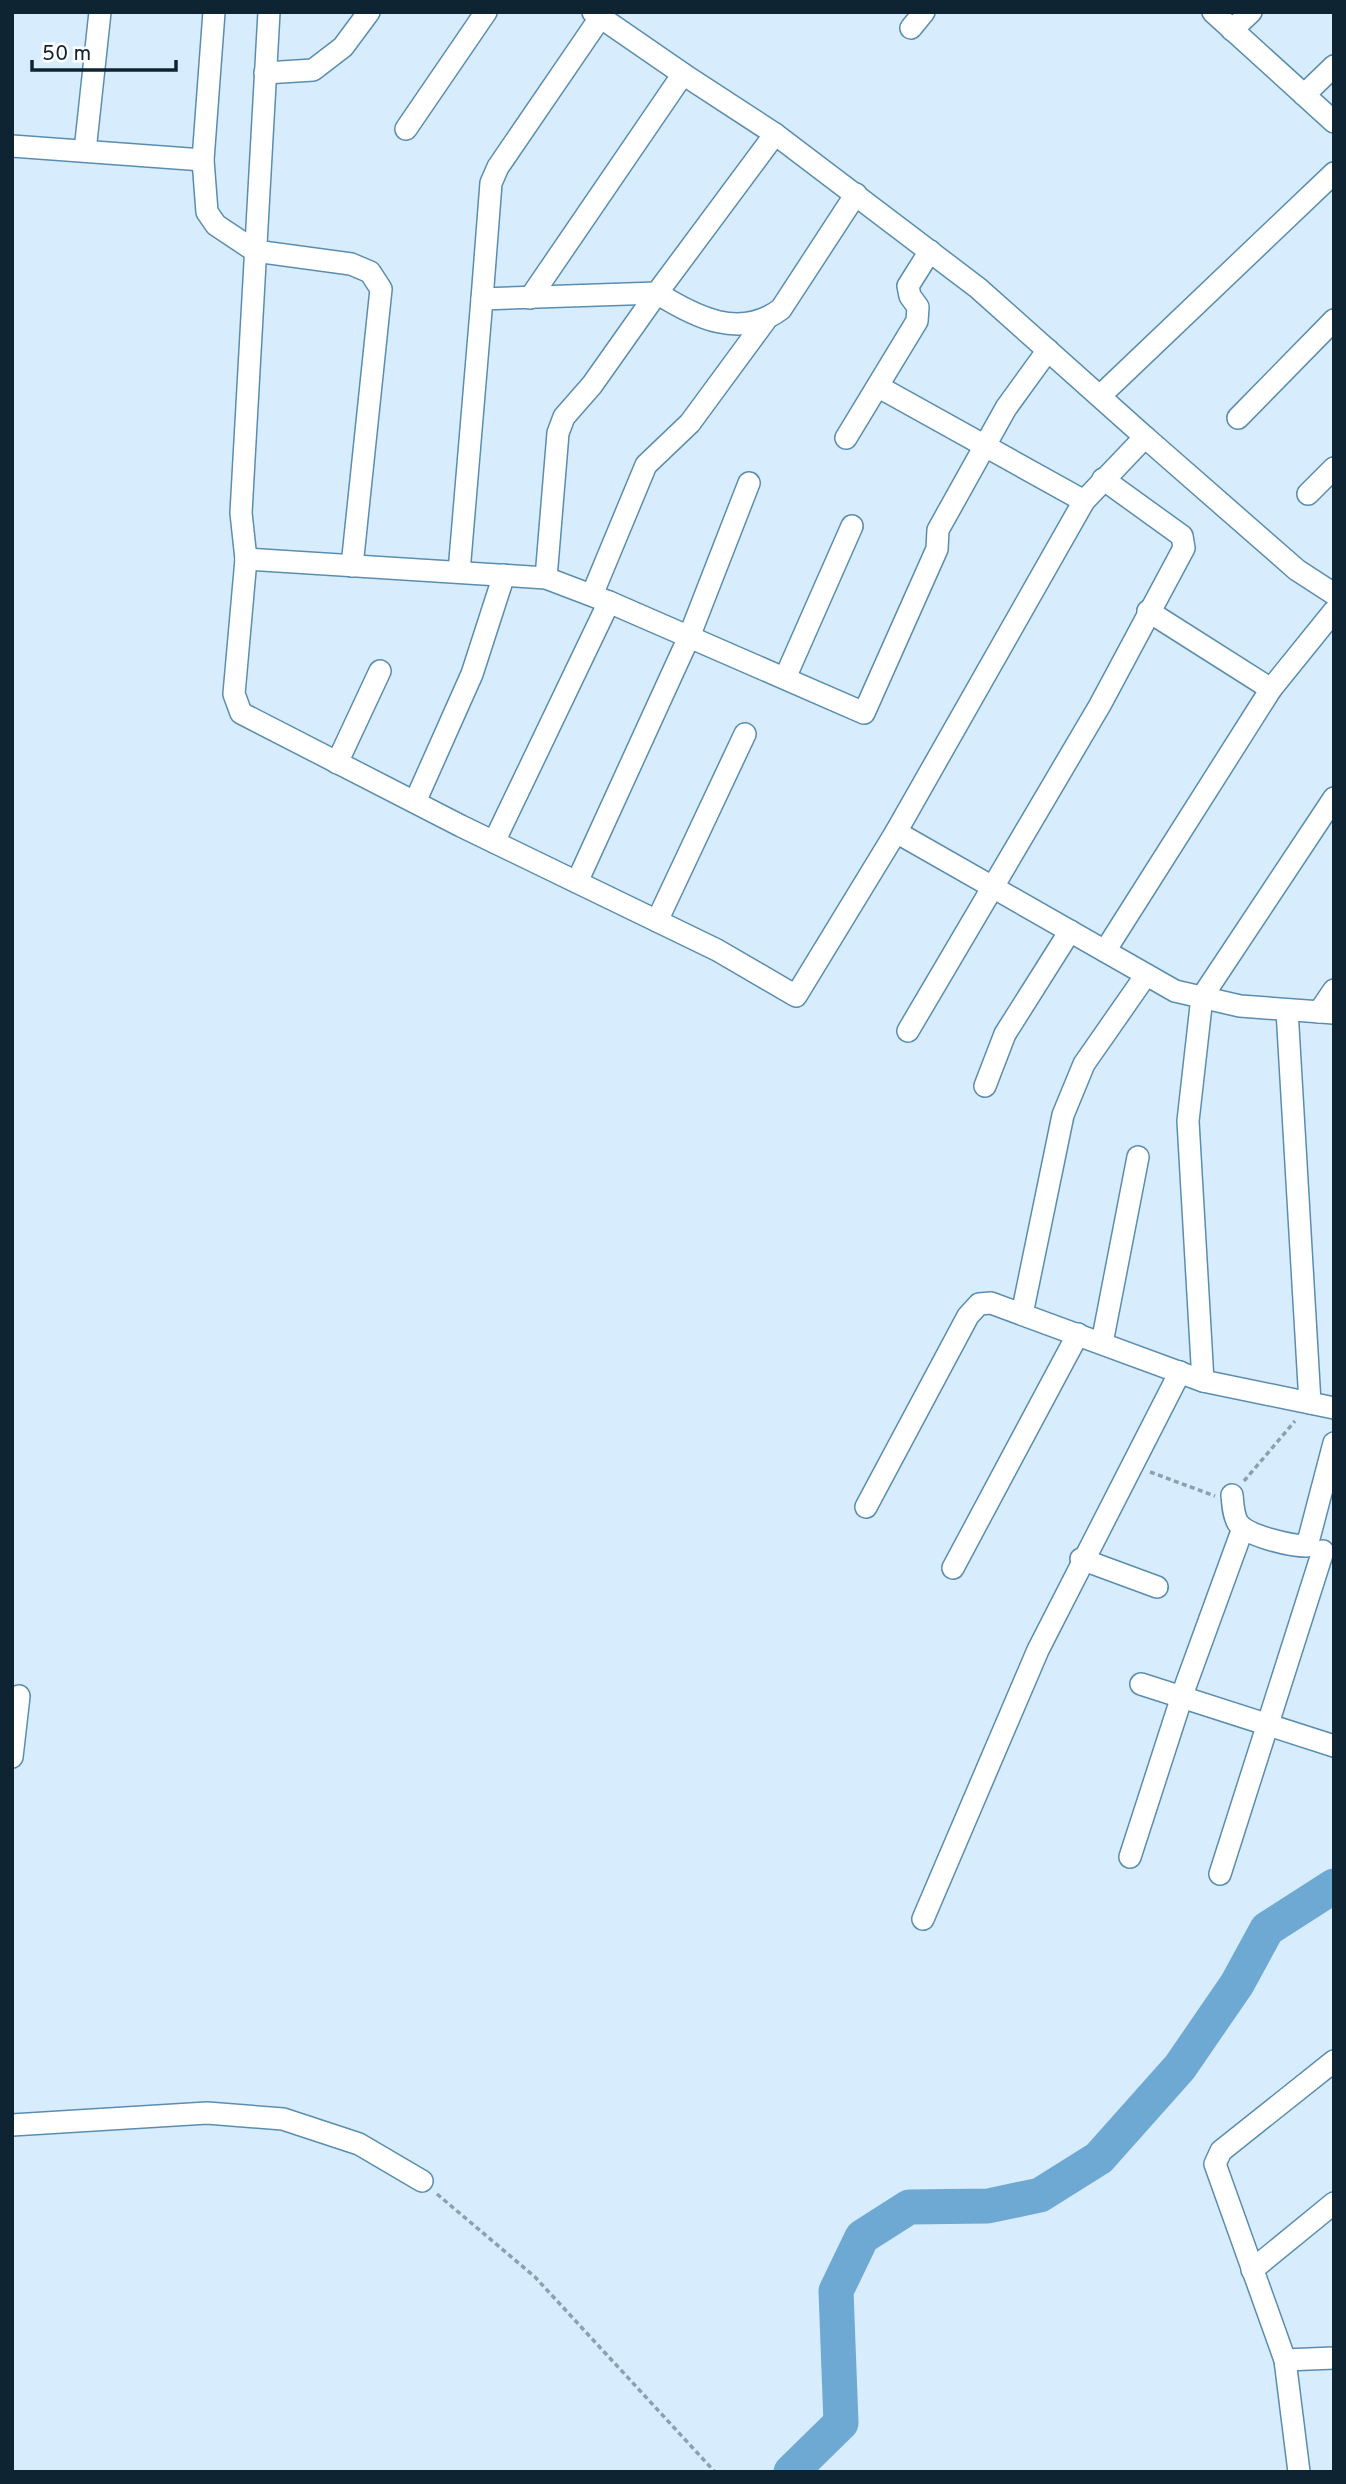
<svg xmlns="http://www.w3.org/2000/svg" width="1346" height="2484" font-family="Overpass,sans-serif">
  <rect width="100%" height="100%" fill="#d7ecfc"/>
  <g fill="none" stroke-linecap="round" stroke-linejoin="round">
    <path stroke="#6ea9d4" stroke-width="35" d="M791,2472L841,2423L836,2291L862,2237L909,2207L988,2206L1040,2195L1099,2158L1180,2067L1237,1984L1267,1929L1334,1886"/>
    <g stroke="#5b8db1" stroke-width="24">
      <g id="minor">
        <path d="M214,12L203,160L207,212L216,225L255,251L351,264L370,272L381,289L352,566"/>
        <path d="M593,12L683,74"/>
        <path d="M1213,12L1334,122"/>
        <path d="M911,28L924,12"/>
        <path d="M1232,30L1251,12"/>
        <path d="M265,73L313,70L343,47L369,12"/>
        <path d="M1304,95L1334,66"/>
        <path d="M406,129L486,12"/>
        <path d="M12,146L203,160"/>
        <path d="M85,151L100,12"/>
        <path d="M530,298L683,74L775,134"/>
        <path d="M482,299L491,183L498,167L604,12"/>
        <path d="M1048,350L1006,408L938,530L937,549L864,713L609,602L546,578L246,559L234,694L241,713L461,826L717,950L796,996L896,832L1084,501L1145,437L1297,570L1334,594"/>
        <path d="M879,387L1084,501"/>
        <path d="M1100,396L1334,173"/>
        <path d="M1238,418L1334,320"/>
        <path d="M846,438L917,321L918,307L910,296L908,286L930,251"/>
        <path d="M1308,494L1334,468"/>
        <path d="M246,559L241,513L269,12"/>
        <path d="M459,572L482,299L657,293L775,134L978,288L1145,437"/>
        <path d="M546,578L558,433L564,417L592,385L657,293C695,317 740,340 781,309L856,194"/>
        <path d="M592,595L646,465L690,423L765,321"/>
        <path d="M1148,611L1271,689"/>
        <path d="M785,678L852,526"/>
        <path d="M337,763L380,671"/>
        <path d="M415,802L472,674L504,575"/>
        <path d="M896,832L1175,991L1240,1006L1334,1013"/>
        <path d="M494,842L609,602"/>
        <path d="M577,882L689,637L749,483"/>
        <path d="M657,921L745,734"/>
        <path d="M1105,951L1271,689L1334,611"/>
        <path d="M1287,1010L1310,1403"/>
        <path d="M1319,1012L1334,990"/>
        <path d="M908,1031L1100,705L1184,548L1182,536L1103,479"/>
        <path d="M985,1086L1005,1034L1070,931"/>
        <path d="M1022,1314L1063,1115L1084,1064L1146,975"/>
        <path d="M1102,1343L1138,1157"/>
        <path d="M1203,1381L1334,1408"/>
        <path d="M1232,1495C1233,1504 1233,1515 1238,1523C1247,1536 1291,1546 1307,1546L1334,1443"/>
        <path d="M866,1507L968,1316L979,1304L991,1303L1203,1381L1188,1121L1202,997L1334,798"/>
        <path d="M1081,1559L1157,1587"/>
        <path d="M953,1568L1078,1334"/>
        <path d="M1141,1684L1334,1746"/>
        <path d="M12,1757L19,1696"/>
        <path d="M1130,1857L1185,1687L1243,1528"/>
        <path d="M1220,1874L1323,1551"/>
        <path d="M923,1919L1038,1650L1180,1372"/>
        <path d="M12,2125L207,2113L283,2119L359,2144L422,2181"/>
        <path d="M1252,2270L1334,2203"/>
        <path d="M1285,2360L1334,2358"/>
        <path d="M1299,2472L1285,2360L1215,2164L1221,2151L1334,2061"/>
      </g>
    </g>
    <g stroke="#8ba0b0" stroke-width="3.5" stroke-dasharray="5 3.5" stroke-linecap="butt">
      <path d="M1150,1472L1215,1496"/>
      <path d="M1244,1481L1295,1421"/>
      <path d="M437,2194L535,2277L715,2472"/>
    </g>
    <use href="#minor" stroke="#fff" stroke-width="21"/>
  </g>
  <rect width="1346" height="2484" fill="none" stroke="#0f2432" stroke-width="28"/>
  <path d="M32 60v10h144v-10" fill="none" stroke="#0f2432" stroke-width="3.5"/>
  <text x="42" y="60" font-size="21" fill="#0f2432" stroke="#ffffff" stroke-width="5" paint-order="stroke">50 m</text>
</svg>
